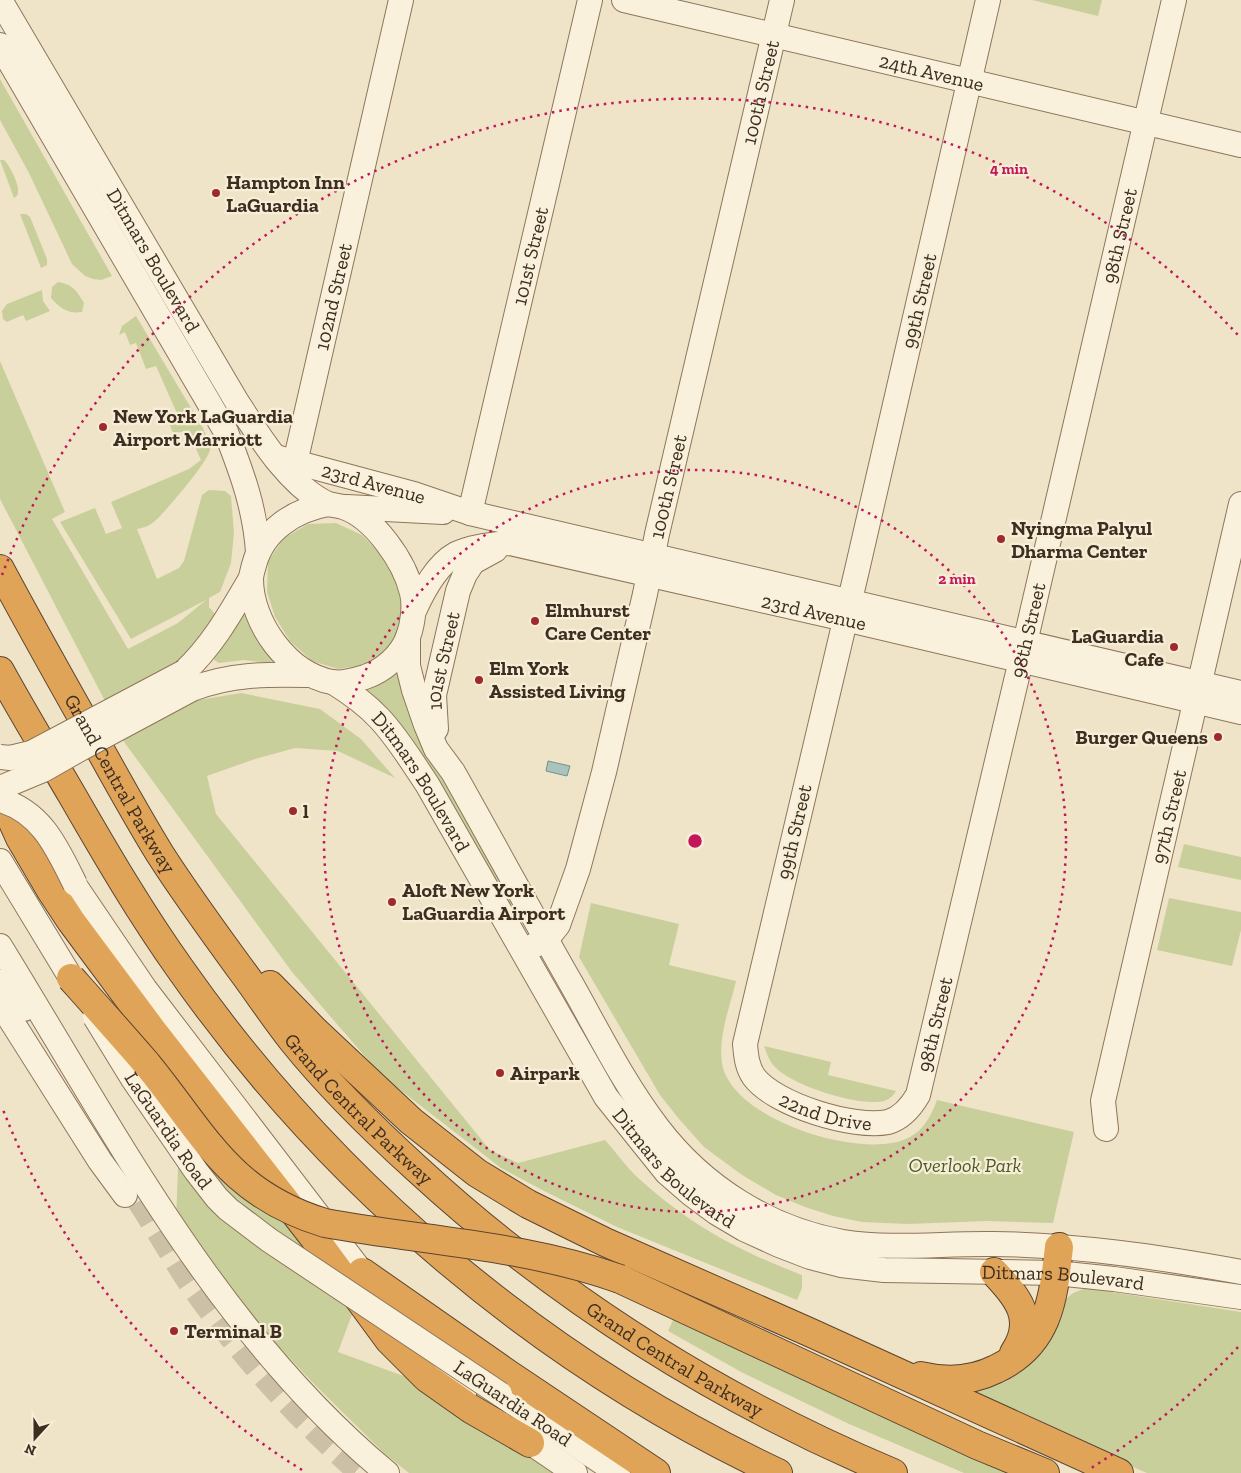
<svg xmlns="http://www.w3.org/2000/svg" width="1241" height="1473" font-family="'Zilla Slab',serif">
  <rect width="100%" height="100%" fill="#f0e4c8"/>
  <g fill="#c9cf9b">
    <path d="M1032,0H1102L1098,16Z"/>
    <path d="M0,79L112,276L101,280L93,279L85,276L72,264L29,173L0,120Z"/>
    <path d="M0,160H4C9,164 19,184 18,191C18,195 17,196 14,198Z"/>
    <path d="M20,214H26L30,217L47,259V265L41,268Z"/>
    <path d="M58,282C72,284 77,291 84,303L82,312C68,314 61,309 51,298L52,287Z"/>
    <path d="M42,290L43,301L50,311L26,321L23,315L7,322L3,319L2,311L7,304Z"/>
    <path d="M136,316L203,428C205,434 211,443 210,450C208,462 165,512 155,521C149,526 144,528 137,529L157,579L179,568L184,561L202,495L209,490L225,491L231,496L234,533L231,563L220,592L209,598V607L216,615L179,662L105,701L0,499V361L65,512L52,519L128,649L178,623L206,600L131,639L60,522L95,508L106,534L122,528L111,502L189,469L201,460L188,431L173,433L169,423L179,418L156,366L146,369L136,343L130,345L125,332L119,335L122,326Z"/>
    <path d="M336,523L362,535L381,554L396,579L401,605L400,629L386,652L365,665L338,669L312,661L290,641L275,617L267,592L268,561L284,538L308,524Z"/>
    <path d="M247,611L274,660L268,663L244,660L219,663L214,660L215,653L243,612Z"/>
    <path d="M398,671L525,916L516,922L365,691L366,688Z"/>
    <path d="M241,693L320,709L361,739L395,778L338,751L295,748L255,759L207,776L216,814L490,1150L518,1163L605,1140C615,1151 624,1164 635,1175C687,1223 736,1250 802,1275V1288L797,1300L617,1227L546,1192L501,1168L381,1075L292,972L122,739L198,700Z"/>
    <path d="M1184,844L1241,857V880L1178,867Z"/>
    <path d="M1169,898L1241,912V930L1232,966L1157,950Z"/>
    <path d="M591,903L679,924L669,965L736,981C730,1007 718,1036 722,1063C730,1119 862,1161 908,1138C924,1130 931,1116 937,1100L1074,1132L1053,1223L987,1221L908,1224L862,1222L833,1216L805,1207L776,1195L742,1175L704,1147L679,1119L660,1095L579,957Z"/>
    <path d="M764,1046L831,1062L828,1075L896,1091C893,1096 890,1099 884,1101C859,1107 793,1086 775,1067C769,1061 767,1054 764,1046Z"/>
    <path d="M222,1138L354,1309L338,1352L420,1382L557,1473H409L385,1454L314,1384L219,1283L176,1222L178,1168Z"/>
    <path d="M1086,1288L1241,1312V1473H1147L967,1396L1061,1303L1073,1293Z"/>
    <path d="M673,1320L1025,1473H964L849,1424L743,1373L668,1331Z"/>
  </g>
  <path fill="#a9c4bc" stroke="#6f938a" d="M548,761L570,766L567,776L546,771Z"/>
  <g fill="none" stroke-linecap="round" stroke-linejoin="round">
    <path stroke="#ccc0a6" stroke-width="24" stroke-dasharray="24 12" stroke-linecap="butt" d="M119,1171C130,1188 142,1205 152,1222C167,1245 179,1268 195,1290C243,1356 299,1420 361,1473"/>
    <g stroke="#8d765c" stroke-width="26">
      <g id="minor">
        <path id="s1" d="M0,0L237,402C259,436 290,487 328,504"/>
        <path id="s2" d="M624,0L1241,145"/>
        <path id="s3" d="M988,0L857,570L745,1044C746,1056 747,1067 754,1077C775,1105 854,1129 888,1122C902,1118 911,1107 918,1095L1021,660L1174,0"/>
        <path d="M0,45L226,432C242,473 255,508 258,552"/>
        <path id="s4" d="M276,457L414,494L470,513L1241,693"/>
        <path id="s5" d="M292,476L401,0"/>
        <path d="M328,504C333,505 339,506 343,507C374,517 405,562 412,593C415,606 413,624 408,637C401,656 383,671 365,677C355,680 342,684 332,682C288,674 251,623 251,579C251,575 253,569 254,565C263,530 295,510 328,504Z"/>
        <path d="M347,507L443,512"/>
        <path id="s6" d="M470,513L590,0"/>
        <path id="s7" d="M414,611C423,591 436,565 456,554C472,546 492,545 510,543L845,619L1241,712"/>
        <path d="M408,637V666L414,690L426,725L436,749L453,772C493,843 532,915 572,985C599,1033 624,1084 658,1128C703,1187 769,1229 843,1242C893,1250 943,1243 994,1244C1077,1245 1159,1257 1241,1272"/>
        <path d="M184,672C213,645 231,612 251,578"/>
        <path id="s8" d="M333,682C349,692 366,704 379,718C398,738 412,762 427,784L606,1097L667,1173L690,1193L717,1213L744,1229L779,1245L810,1257L841,1265L884,1270L1056,1273L1114,1279L1241,1297"/>
        <path d="M192,689C230,674 268,674 308,675"/>
        <path id="s9" d="M436,729L434,695L458,591L465,574L473,562L495,550"/>
        <path d="M0,861L71,978"/>
        <path d="M63,868L145,989L373,1287"/>
        <path d="M0,946C114,1131 217,1332 387,1473"/>
        <path id="s10" d="M533,946L546,940L558,925L578,869L604,772L645,594L657,534L782,0"/>
        <path d="M0,982L24,1009"/>
        <path d="M0,1003L100,1161L125,1195"/>
        <path id="s11" d="M1106,1129L1103,1101L1241,504"/>
        <path d="M413,1340L432,1362L464,1393"/>
        <path d="M500,1394L618,1473"/>
        <path d="M515,1432L575,1473"/>
      </g>
    </g>
    <g stroke="#5b4430" stroke-width="30">
      <g id="highway">
        <path id="s12" d="M0,569C30,625 61,680 92,735C114,775 136,815 160,854C185,893 212,930 239,967C257,991 274,1017 293,1041C330,1087 372,1128 416,1168C556,1297 717,1399 893,1473"/>
        <path d="M0,671C23,713 48,754 72,795C106,854 141,914 181,970C332,1185 540,1361 778,1473"/>
        <path d="M0,793L20,838L50,889L71,921L152,1030L315,1239L389,1340L427,1378L471,1409L530,1443"/>
        <path d="M270,985L315,1031L411,1121L477,1173L528,1204L605,1242L809,1332L1119,1473"/>
        <path d="M362,1272L508,1374L656,1473"/>
        <path d="M994,1272C1017,1297 1037,1319 1014,1353"/>
        <path d="M620,1279L977,1445L1045,1473"/>
        <path d="M921,1376C946,1382 972,1381 996,1369C1049,1344 1053,1300 1059,1247"/>
      </g>
    </g>
    <use href="#minor" stroke="#faf1dc" stroke-width="24"/>
    <use href="#highway" stroke="#e0a458" stroke-width="28"/>
    <g stroke="#8d765c" stroke-width="26" stroke-linecap="butt">
      <g id="minor-bridge">
        <path d="M0,757L10,758L31,753L184,672"/>
        <path d="M0,788L43,770L80,749L192,689"/>
        <path d="M0,800C42,812 57,848 75,884"/>
        <path id="s13" d="M95,1017L133,1079L196,1171L217,1198L228,1209L269,1240L500,1394"/>
      </g>
    </g>
    <g stroke="#5b4430" stroke-width="30" stroke-linecap="butt">
      <path id="highway-bridge" d="M71,978C96,1006 122,1035 147,1064C205,1135 229,1194 325,1223C423,1241 525,1245 620,1279"/>
    </g>
    <use href="#minor-bridge" stroke="#faf1dc" stroke-width="24"/>
    <use href="#highway-bridge" stroke="#e0a458" stroke-width="28"/>
  </g>
  <g fill="none" stroke="#c2185b" stroke-width="2.5" stroke-dasharray="2.5 5">
    <circle cx="695" cy="841" r="371"/>
    <path d="M1238 1347A742 742 0 0 1 1088 1470M302 1470A742 742 0 0 1 2 1107M2 575A742 742 0 0 1 1238 335"/>
  </g>
  <g fill="#9e2a2b" stroke="#f7eed8" stroke-width="2">
    <circle cx="216" cy="193" r="5"/>
    <circle cx="103" cy="427" r="5"/>
    <circle cx="1001" cy="539" r="5"/>
    <circle cx="535" cy="621" r="5"/>
    <circle cx="1174" cy="647" r="5"/>
    <circle cx="479" cy="680" r="5"/>
    <circle cx="1218" cy="737" r="5"/>
    <circle cx="293" cy="811" r="5"/>
    <circle cx="392" cy="902" r="5"/>
    <circle cx="500" cy="1073" r="5"/>
    <circle cx="174" cy="1331" r="5"/>
  </g>
  <g text-anchor="middle" dominant-baseline="central" stroke-width="4.5" stroke-linejoin="round" paint-order="stroke">
    <g font-size="20" fill="#3d2e20" stroke="#f7eed8">
      <text stroke="none"><textPath href="#s2" startOffset="316">24th Avenue</textPath></text>
      <text stroke="none"><textPath href="#s10" startOffset="891">100th Street</textPath></text>
      <text stroke="none"><textPath href="#s3" startOffset="2176">98th Street</textPath></text>
      <text stroke="none"><textPath href="#s6" startOffset="264">101st Street</textPath></text>
      <text stroke="none"><textPath href="#s1" startOffset="302">Ditmars Boulevard</textPath></text>
      <text stroke="none"><textPath href="#s5" startOffset="184">102nd Street</textPath></text>
      <text transform="translate(919 301) rotate(-77)">99th Street</text>
      <text stroke="none"><textPath href="#s4" startOffset="101">23rd Avenue</textPath></text>
      <text stroke="none"><textPath href="#s10" startOffset="486">100th Street</textPath></text>
      <text stroke="none"><textPath href="#s7" startOffset="439">23rd Avenue</textPath></text>
      <text stroke="none"><textPath href="#s3" startOffset="1771">98th Street</textPath></text>
      <text stroke="none"><textPath href="#s9" startOffset="69">101st Street</textPath></text>
      <text stroke="none"><textPath href="#s12" startOffset="246">Grand Central Parkway</textPath></text>
      <text stroke="none"><textPath href="#s8" startOffset="135">Ditmars Boulevard</textPath></text>
      <text stroke="none"><textPath href="#s11" startOffset="320">97th Street</textPath></text>
      <text transform="translate(794 832) rotate(-77)">99th Street</text>
      <text stroke="none"><textPath href="#s3" startOffset="1366">98th Street</textPath></text>
      <text stroke="none"><textPath href="#s3" startOffset="1188">22nd Drive</textPath></text>
      <text stroke="none"><textPath href="#s12" startOffset="651">Grand Central Parkway</textPath></text>
      <text stroke="none"><textPath href="#s13" startOffset="135">LaGuardia Road</textPath></text>
      <text stroke="none"><textPath href="#s8" startOffset="600">Ditmars Boulevard</textPath></text>
      <text stroke="none"><textPath href="#s8" startOffset="1020">Ditmars Boulevard</textPath></text>
      <text stroke="none"><textPath href="#s12" startOffset="1056">Grand Central Parkway</textPath></text>
      <text transform="translate(513 1403) rotate(34)">LaGuardia Road</text>
    </g>
    <g font-size="20" font-weight="bold" fill="#3d2e20" stroke="#f7eed8" text-anchor="start">
      <text x="226" y="182">Hampton Inn<tspan x="226" dy="23">LaGuardia</tspan></text>
      <text x="113" y="416">New York LaGuardia<tspan x="113" dy="23">Airport Marriott</tspan></text>
      <text x="1011" y="528">Nyingma Palyul<tspan x="1011" dy="23">Dharma Center</tspan></text>
      <text x="545" y="610">Elmhurst<tspan x="545" dy="23">Care Center</tspan></text>
      <text x="1164" y="636" text-anchor="end">LaGuardia<tspan x="1164" dy="23">Cafe</tspan></text>
      <text x="489" y="668">Elm York<tspan x="489" dy="23">Assisted Living</tspan></text>
      <text x="1208" y="737" text-anchor="end">Burger Queens</text>
      <text x="303" y="811">l</text>
      <text x="402" y="890">Aloft New York<tspan x="402" dy="23">LaGuardia Airport</tspan></text>
      <text x="510" y="1073">Airpark</text>
      <text x="184" y="1331">Terminal B</text>
    </g>
    <g font-size="20" font-style="italic" fill="#4d5a26" stroke="#f7eed8">
      <text x="965" y="1165">Overlook Park</text>
    </g>
  </g>
  <circle cx="695" cy="841" r="8" fill="#c2185b" stroke="#f7eed8" stroke-width="2.5"/>
  <g font-size="15" text-anchor="middle" font-weight="bold" fill="#c2185b" stroke="#f7eed8" stroke-width="4.5" stroke-linejoin="round" paint-order="stroke">
    <text x="1009" y="174">4 min</text>
    <text x="957" y="584">2 min</text>
  </g>
  <g transform="translate(35 1438) rotate(201)" stroke="#f7eed8" stroke-width="4" paint-order="stroke">
  <path d="M0-4L9 19L0 12L-9 19Z" fill="#3d2e20"/>
  <text y="-8" font-size="14" font-weight="bold" text-anchor="middle" fill="#3d2e20">N</text>
  </g>
</svg>
